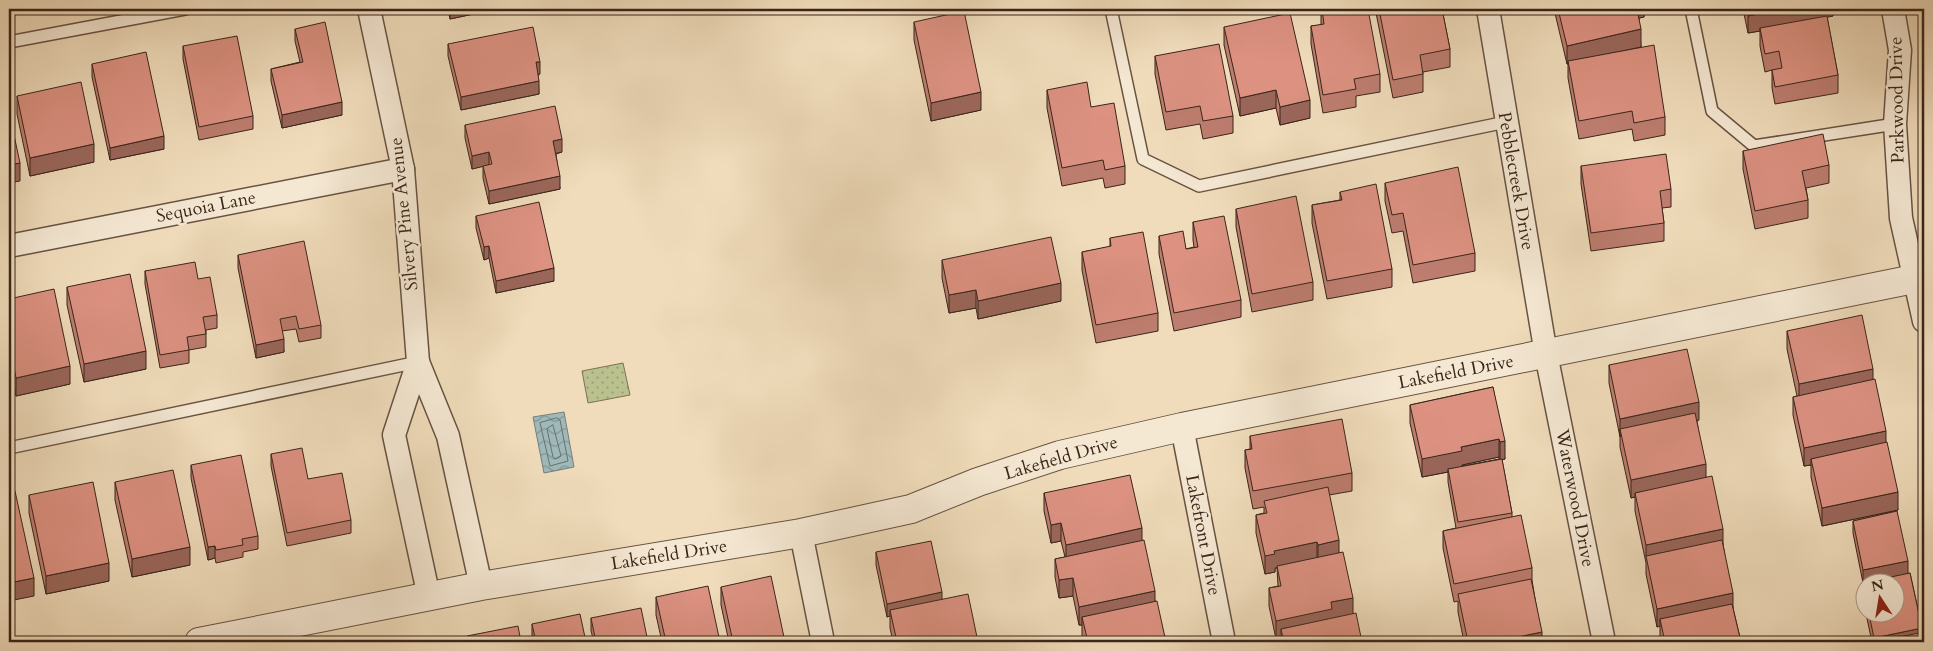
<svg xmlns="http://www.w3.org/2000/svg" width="1933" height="651" font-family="Cardo,serif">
  <defs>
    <pattern id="grass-dots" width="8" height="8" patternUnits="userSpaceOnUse" patternTransform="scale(1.25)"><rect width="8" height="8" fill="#bbc08f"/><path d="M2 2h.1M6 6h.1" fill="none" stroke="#999c74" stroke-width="1.8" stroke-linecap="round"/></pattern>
    <pattern id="water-waves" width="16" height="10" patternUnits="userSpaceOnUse" patternTransform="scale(1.25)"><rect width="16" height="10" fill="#9eb9ba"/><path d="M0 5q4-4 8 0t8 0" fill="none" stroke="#829696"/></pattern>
  </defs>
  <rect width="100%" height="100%" fill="#f0dcbb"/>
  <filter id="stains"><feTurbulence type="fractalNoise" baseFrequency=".004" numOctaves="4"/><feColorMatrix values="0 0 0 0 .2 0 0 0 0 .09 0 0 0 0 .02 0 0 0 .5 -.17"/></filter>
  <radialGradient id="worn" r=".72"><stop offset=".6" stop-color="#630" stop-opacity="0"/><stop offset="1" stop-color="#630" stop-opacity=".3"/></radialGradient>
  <path fill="url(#grass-dots)" stroke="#7a7254" d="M623,363L630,395L588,403L582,371Z"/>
  <path fill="url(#water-waves)" stroke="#767e7a" d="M564,412L574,467L544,473L533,417Z"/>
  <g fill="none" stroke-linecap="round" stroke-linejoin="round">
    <g stroke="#6c6f6a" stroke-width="1">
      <path d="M557,418L560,420L568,461L550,466L540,423Z"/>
      <path d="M553,425L561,456L555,459L553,457L547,429Z"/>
    </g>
    <g stroke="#675342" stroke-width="14">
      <g id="service">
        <path d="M1111,9L1143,159L1199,186L1506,122"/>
        <path d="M1691,9L1712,111L1754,146L1895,124"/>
        <path d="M9,42L185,9"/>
        <path d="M9,448L418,362"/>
      </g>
    </g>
    <g stroke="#675342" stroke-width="25">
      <g id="minor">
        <path d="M369,9L403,169L418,362"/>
        <path d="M1488,9L1546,354L1604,642"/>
        <path d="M1893,9L1900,50L1895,124L1901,218L1924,321"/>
        <path d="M9,246L403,169"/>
        <path d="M1182,427L1224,642"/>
        <path d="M801,533L823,642"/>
        <path d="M429,597L394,435L418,362L448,436L481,586"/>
      </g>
    </g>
    <g stroke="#675342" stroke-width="30">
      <path id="tertiary" d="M199,642L481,586L801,533L911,509L978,482L1060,455L1182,427L1924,277"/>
    </g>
    <use href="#service" stroke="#f5e8d3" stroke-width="11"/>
    <use href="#minor" stroke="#f5e8d3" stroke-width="22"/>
    <use href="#tertiary" stroke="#f5e8d3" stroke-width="28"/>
  </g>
  <g fill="#bd7d6f" stroke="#39251a" fill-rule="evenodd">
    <path d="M448,9H497L450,19Z"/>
    <path d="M1321,9L1380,74V92L1356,96V107L1323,113L1311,44V26L1321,25Z"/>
    <path d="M1376,9H1442L1450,49V67L1423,72V92L1393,98L1376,13Z"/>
    <path d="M1554,9H1644V17L1639,18L1641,47L1632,49L1665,117V135L1634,141L1632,129L1579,139L1568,78V64H1567Z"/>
    <path d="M1743,9H1833V16L1827,17L1838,75V93L1775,104L1772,88V70L1765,72L1760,46V31L1748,33Z"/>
    <path d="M914,22L981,110L931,121L914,40Z"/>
    <path d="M1224,27L1310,118L1280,125L1276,108L1240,116L1224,45Z"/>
    <path d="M295,29L342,115L282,128L271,81V69L300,62L295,41Z"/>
    <path d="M448,44L540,74L538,75L539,94L461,110L448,56Z"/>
    <path d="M183,46L253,116V129L199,140L183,59Z"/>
    <path d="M1155,56L1233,116V133L1203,139L1200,124L1166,130L1155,74Z"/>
    <path d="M92,64L164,149L110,160L92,77Z"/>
    <path d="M1047,90L1091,107L1125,166V184L1105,188L1103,178L1062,186L1047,108Z"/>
    <path d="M17,96L94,162L30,176L17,114Z"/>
    <path d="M465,125L562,152L556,154L560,189L489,204L483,178V166L472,169L465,138Z"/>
    <path d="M1743,151L1829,165V183L1806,188L1808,200V218L1755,229L1743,169Z"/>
    <path d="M1581,166L1671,189V207L1662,208L1664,223V241L1591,251L1581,184Z"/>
    <path d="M1385,183L1475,253V271L1413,283L1403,231L1392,233L1385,201Z"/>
    <path d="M1340,192L1392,269V287L1327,299L1312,223V205L1340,200Z"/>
    <path d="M1236,209L1313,282V300L1252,312L1236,227Z"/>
    <path d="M476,216L554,281L496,293L489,258L484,260L476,228Z"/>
    <path d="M1193,222L1241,300V317L1174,331L1159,254V236L1186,249L1194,247L1193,240Z"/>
    <path d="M1110,238L1158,313V331L1096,343L1082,270V252L1110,247Z"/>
    <path d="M238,255L321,325V338L299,342L296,329L282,331L284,352L256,358L238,268Z"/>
    <path d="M942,260L1061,301L978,319L976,308L949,313L942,278Z"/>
    <path d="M145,271L198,279L217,315V328L206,330V347L189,350V363L160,368L145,284Z"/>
    <path d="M67,287L146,369L84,382L67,305Z"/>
    <path d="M9,299L70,384L16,396L9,360Z"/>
    <path d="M1787,331L1873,380L1886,443L1898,510L1822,526L1811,477V465L1804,466L1793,415V397L1797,396L1787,349Z"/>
    <path d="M1609,365L1699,420L1697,421L1706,478L1723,544L1733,608L1741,642H1661L1660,637V626L1657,627L1646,574V563L1635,511V497L1631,498L1620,447V437L1609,383Z"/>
    <path d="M1493,387L1505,459L1502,460L1512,513V517L1532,568V580L1542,642H1464L1458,612V601L1454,602L1443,548V531L1456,528L1448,482V472L1422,477L1410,423V405ZM1499,457V459L1462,466V465Z"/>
    <path d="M1250,436L1352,473V491L1329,495L1339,553L1353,614L1362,642H1281V638L1276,639L1269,606V588L1278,586L1277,568H1275V572L1265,574L1256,533V515L1264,513V507L1253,509L1245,468V450L1250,449Z"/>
    <path d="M271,454L308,479L351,520V533L287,546L271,466Z"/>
    <path d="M191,465L258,536V549L243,552V557L216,563L215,558L208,560L191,478Z"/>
    <path d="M115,482L190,565L132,577L115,500Z"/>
    <path d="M1044,493L1142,540L1155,601L1166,642H1084L1082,635V625H1079L1073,596L1059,598L1055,577V559L1065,557L1061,541L1051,543L1044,511Z"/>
    <path d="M29,495L109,581L46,594L29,513Z"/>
    <path d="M1897,511L1863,583L1853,533V521Z"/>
    <path d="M876,552L942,599L978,642H893L890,628V616L887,617L876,565Z"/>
    <path d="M1910,573L1922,628V632H1924V642H1872L1866,614H1896V584H1866V610L1862,596V583Z"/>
    <path d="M721,587L785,642H729L721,605Z"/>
    <path d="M656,597L720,642H662L656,615Z"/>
    <path d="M591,618L648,642H594L591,631Z"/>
    <path d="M532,624L586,642H532Z"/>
  </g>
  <g fill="#9a665a" stroke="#39251a">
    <path d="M450,9H497L450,19Z"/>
    <path d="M1635,9H1644V17L1635,19Z"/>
    <path d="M1781,9H1833V16L1761,31L1760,28V31L1748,33V16Z"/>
    <path d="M1641,29V47L1569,63L1568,61V64H1567V46Z"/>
    <path d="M536,62H540V74L536,75Z"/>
    <path d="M539,81V94L461,110V97Z"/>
    <path d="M1276,90V108L1240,116V98Z"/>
    <path d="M981,92V110L931,121V103Z"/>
    <path d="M1310,100V118L1280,125V107Z"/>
    <path d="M342,102V115L282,128V115Z"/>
    <path d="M164,136V149L110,160V148Z"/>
    <path d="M562,139V152L553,154V141Z"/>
    <path d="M94,144V162L30,176V158Z"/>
    <path d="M489,152V165L472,169V156Z"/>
    <path d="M20,163V181L9,183V165Z"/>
    <path d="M560,176V189L489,204V191Z"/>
    <path d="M489,246V258L484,260V247Z"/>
    <path d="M554,268V281L496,293V281Z"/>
    <path d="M1061,283V301L978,319V301Z"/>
    <path d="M976,290V308L949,313V295Z"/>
    <path d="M284,339V352L256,358V345Z"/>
    <path d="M146,351V369L84,382V364Z"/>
    <path d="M70,366V384L16,396V378Z"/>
    <path d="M1873,369V387L1799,402V384Z"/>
    <path d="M1699,402V420L1622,437L1620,429V437V419Z"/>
    <path d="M1886,431V449L1811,459V465L1804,466V448Z"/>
    <path d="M1499,439V457L1462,465V469H1448V472L1422,477V459L1461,447Z"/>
    <path d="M1505,441V459L1500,460V442Z"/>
    <path d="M1706,464V482L1635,493V497L1631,498V480Z"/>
    <path d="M1898,492V510L1822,526V508Z"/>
    <path d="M1061,523V541L1051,543V525Z"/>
    <path d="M1142,528V546L1066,562V545Z"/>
    <path d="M1723,529V547L1646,557V545Z"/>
    <path d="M1339,540V558L1318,563V545Z"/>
    <path d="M1317,542V559L1275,568V572L1265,574V556L1274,551Z"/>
    <path d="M215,546V558L208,560V547Z"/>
    <path d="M190,547V565L132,577V559Z"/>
    <path d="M1908,561V574L1863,583V570Z"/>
    <path d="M109,563V581L46,594V576Z"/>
    <path d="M34,578V596L9,601V583Z"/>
    <path d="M1073,578V596L1059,598V580Z"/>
    <path d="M1155,591V609L1082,617V625H1079V607Z"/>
    <path d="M942,592V605L890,610V616L887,617V604Z"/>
    <path d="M1733,593V611L1660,619V626L1657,627V609Z"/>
    <path d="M1353,598V616L1281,629V638L1276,639V621L1331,602Z"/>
    <path d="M1922,628V641L1874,642V638Z"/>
    <path d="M1542,632V642H1494Z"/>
  </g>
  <g fill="#dc9181" stroke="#39251a">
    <path d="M1322,9H1368L1380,74L1354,79L1356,89L1323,95L1311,26L1324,24Z"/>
    <path d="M1379,9H1442L1450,49L1420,55L1423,74L1393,80Z"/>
    <path d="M1558,9H1637L1641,29L1567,46Z"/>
    <path d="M1747,9H1781L1748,16Z"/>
    <path d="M964,11L981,92L931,103L914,22Z"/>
    <path d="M1290,13L1310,100L1280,107L1276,90L1240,98L1224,27Z"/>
    <path d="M1827,16L1838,75L1775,87L1772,70L1782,68L1779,51L1765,54L1760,28Z"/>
    <path d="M325,22L342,102L282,115L271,69L303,62L295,29Z"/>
    <path d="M533,27L540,62H536L539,81L461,97L448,44Z"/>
    <path d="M237,36L253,116L199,127L183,46Z"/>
    <path d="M1219,44L1233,116L1203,121L1200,106L1166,112L1155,56Z"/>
    <path d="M1654,45L1665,117L1634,123L1632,111L1579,121L1568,61Z"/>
    <path d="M146,52L164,136L110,148L92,64Z"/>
    <path d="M81,82L94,144L30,158L17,96Z"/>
    <path d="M1087,82L1091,107L1114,103L1125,166L1105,170L1103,160L1062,168L1047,90Z"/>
    <path d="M555,106L562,139L553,141L560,176L489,191L483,166L492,164L489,152L472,156L465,125Z"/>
    <path d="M9,112L20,163L9,165Z"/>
    <path d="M1823,134L1829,165L1802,171L1808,200L1755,211L1743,151Z"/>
    <path d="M1666,154L1671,189L1660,191L1664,223L1591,233L1581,166Z"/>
    <path d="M1458,167L1475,253L1413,265L1403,213L1392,215L1385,183Z"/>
    <path d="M1376,184L1392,269L1327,281L1312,205L1342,200L1340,192Z"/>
    <path d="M1296,196L1313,282L1252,294L1236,209Z"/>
    <path d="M539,202L554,268L496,281L489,246L484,247L476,216Z"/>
    <path d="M1224,216L1241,300L1174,313L1159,236L1183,231L1186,249L1198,247L1193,222Z"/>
    <path d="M1143,232L1158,313L1096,325L1082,252L1111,246L1110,238Z"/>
    <path d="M1051,237L1061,283L978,301L976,290L949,295L942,260Z"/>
    <path d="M304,241L321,325L299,329L296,316L280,319L284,339L256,345L238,255Z"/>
    <path d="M195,262L198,279L210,277L217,315L203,317L206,334L187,337L189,350L160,355L145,271Z"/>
    <path d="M130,274L146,351L84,364L67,287Z"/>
    <path d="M54,289L70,366L16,378L9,342V299Z"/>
    <path d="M1862,315L1873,369L1799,384L1787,331Z"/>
    <path d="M1687,349L1699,402L1620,419L1609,365Z"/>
    <path d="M1875,379L1886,431L1804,448L1793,397Z"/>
    <path d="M1493,387L1505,441L1500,442L1499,439L1461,447L1462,451L1422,459L1410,405Z"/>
    <path d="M1695,413L1706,464L1631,480L1620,429Z"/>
    <path d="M1342,419L1352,473L1253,491L1245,450L1252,449L1250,436Z"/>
    <path d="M1887,442L1898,492L1822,508L1811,459Z"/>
    <path d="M302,448L308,479L342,473L351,520L287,533L271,454Z"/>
    <path d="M241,455L258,536L242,539L243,545L216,550L215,546L208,547L191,465Z"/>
    <path d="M1502,459L1512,513L1458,522L1448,469Z"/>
    <path d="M173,470L190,547L132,559L115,482Z"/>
    <path d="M1130,475L1142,528L1066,545L1061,523L1051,525L1044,493Z"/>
    <path d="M1712,476L1723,529L1646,545L1635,493Z"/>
    <path d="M93,482L109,563L46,576L29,495Z"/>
    <path d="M1328,487L1339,540L1318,545L1317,542L1274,551L1275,554L1265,556L1256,515L1267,513L1264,501Z"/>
    <path d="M15,491L34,578L9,583V493Z"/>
    <path d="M1897,511L1908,561L1863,570L1853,521Z"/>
    <path d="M1521,515L1532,568L1454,584L1443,531Z"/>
    <path d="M1144,540L1155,591L1079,607L1073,578L1059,580L1055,559Z"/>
    <path d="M1722,540L1733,593L1657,609L1646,556Z"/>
    <path d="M931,541L942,592L887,604L876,552Z"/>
    <path d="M1343,552L1353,598L1331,602L1332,609L1276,621L1269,588L1281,586L1277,566Z"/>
    <path d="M1910,573L1922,628L1874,638L1869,614H1896V584H1866V598L1862,583Z"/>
    <path d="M771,576L785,642H733L721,587Z"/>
    <path d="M1531,579L1542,632L1494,642H1468L1458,594Z"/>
    <path d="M708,586L720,642H666L656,597Z"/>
    <path d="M968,594L978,642H897L890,610Z"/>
    <path d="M1157,601L1166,642H1088L1082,617Z"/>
    <path d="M1732,604L1741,642H1665L1660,619Z"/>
    <path d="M641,608L648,642H596L591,618Z"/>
    <path d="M1356,613L1362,642H1284L1281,629Z"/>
    <path d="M580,614L586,642H536L532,624Z"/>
    <path d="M518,626L521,642H468L467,636Z"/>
    <path d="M1924,632V642H1875Z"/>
  </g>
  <g text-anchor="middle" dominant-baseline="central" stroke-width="5" stroke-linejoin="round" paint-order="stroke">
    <g font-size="18" fill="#39251a" stroke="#f5e8d3">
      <text transform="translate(1897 100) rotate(-91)">Parkwood Drive</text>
      <text transform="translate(1516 181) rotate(80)">Pebblecreek Drive</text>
      <text transform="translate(206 207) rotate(-11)">Sequoia Lane</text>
      <text transform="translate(404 214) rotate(-96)">Silvery Pine Avenue</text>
      <text transform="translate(1456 372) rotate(-11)">Lakefield Drive</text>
      <text transform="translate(1061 458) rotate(-16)">Lakefield Drive</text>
      <text transform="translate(1575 498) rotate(79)">Waterwood Drive</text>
      <text transform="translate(1203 535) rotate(79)">Lakefront Drive</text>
      <text transform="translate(669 555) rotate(-9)">Lakefield Drive</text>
    </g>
  </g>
  <rect width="1933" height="651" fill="none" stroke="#f0dcbb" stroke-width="30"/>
  <rect x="10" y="10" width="1913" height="631" fill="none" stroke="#39251a" stroke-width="2.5"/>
  <rect x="15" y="15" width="1903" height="621" fill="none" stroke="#39251a"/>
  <g transform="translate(1880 598) rotate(348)"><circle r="24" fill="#f5e8d3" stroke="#aa9a89"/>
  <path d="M0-4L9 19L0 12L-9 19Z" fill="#8f2418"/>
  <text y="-8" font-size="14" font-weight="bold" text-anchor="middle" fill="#39251a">N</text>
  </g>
  <rect width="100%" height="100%" filter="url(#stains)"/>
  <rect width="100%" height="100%" fill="url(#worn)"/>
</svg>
